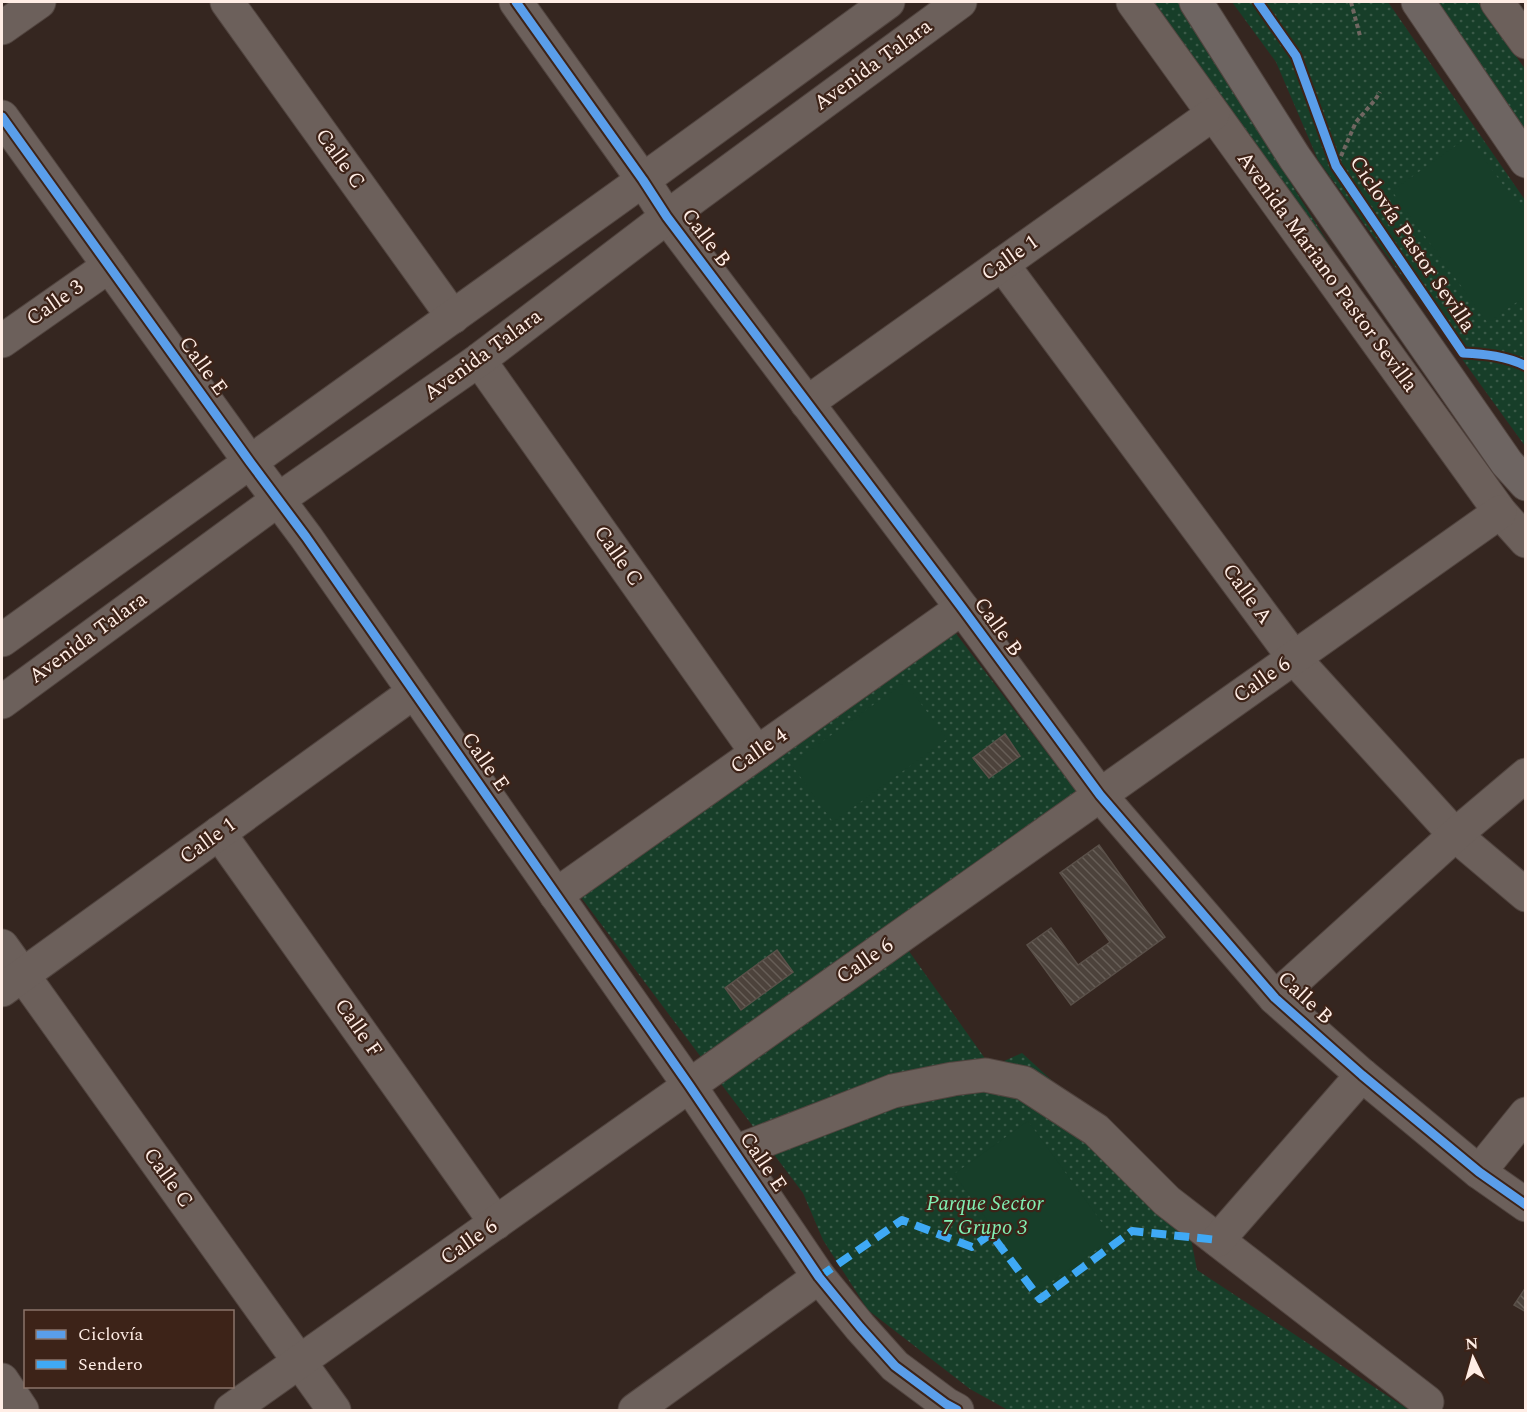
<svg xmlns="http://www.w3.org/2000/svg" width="1527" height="1412" font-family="Spectral,serif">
  <defs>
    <pattern id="green-dots" width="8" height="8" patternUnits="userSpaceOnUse" patternTransform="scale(1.5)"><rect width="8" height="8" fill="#173e29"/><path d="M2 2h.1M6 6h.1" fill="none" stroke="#3a5a48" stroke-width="1.8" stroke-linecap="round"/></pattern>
    <pattern id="building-back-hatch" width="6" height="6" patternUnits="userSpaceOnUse" patternTransform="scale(1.5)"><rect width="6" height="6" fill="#4c423b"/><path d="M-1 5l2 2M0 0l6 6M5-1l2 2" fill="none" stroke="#675e57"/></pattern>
  </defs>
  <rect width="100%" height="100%" fill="#352620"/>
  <g fill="url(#green-dots)">
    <path d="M1152,2H1183L1222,58L1295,190L1340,262Z"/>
    <path d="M1232,2H1388L1525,200V446L1318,160L1276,62Z"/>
    <path d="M1433,2H1478L1525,69V135Z"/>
    <path d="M954,631L1080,796L894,930L991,1067L1022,1053L1184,1202L1197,1270L1409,1410H1008L970,1389L868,1310L823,1240L803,1193L577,892Z"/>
  </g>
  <g fill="#173e29">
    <path d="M1468,137L1525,215V296L1488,323L1392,191Z"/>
    <path d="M905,682L947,739L833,822L791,764Z"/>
    <path d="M1028,1121L1113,1238L1038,1291L954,1174Z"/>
  </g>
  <g fill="url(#building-back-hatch)" stroke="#5a5049" stroke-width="1.5">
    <path d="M1005,734L1020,756L989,778L973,758Z"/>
    <path d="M1099,845L1165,937L1071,1005L1027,945L1051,928L1078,965L1110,942L1060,873Z"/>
    <path d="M777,950L793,972L741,1010L725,988Z"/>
    <path d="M1526,1287V1312L1514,1305Z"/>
  </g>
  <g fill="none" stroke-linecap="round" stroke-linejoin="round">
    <g stroke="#51443f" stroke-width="35">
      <g id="minor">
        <path d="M227,2L453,317"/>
        <path d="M516,2L643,180L667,217L962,608L1100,795L1275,998L1362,1075L1479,1172L1526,1205"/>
        <path d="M1133,2L1500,512L1526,541"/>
        <path d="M1497,2L1526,42"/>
        <path d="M2,28L39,2"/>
        <path d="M2,117L250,462L306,537L689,1085L819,1277L860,1327L895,1366L946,1404L957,1410"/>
        <path d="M1002,264L1294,658L1455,835L1526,895"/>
        <path d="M2,341L109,266"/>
        <path d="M479,360L757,753"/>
        <path d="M807,403L1213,114"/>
        <path d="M219,833L496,1223"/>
        <path d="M556,895L962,608"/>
        <path d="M2,946L334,1410"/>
        <path d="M2,990L414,692"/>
        <path d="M1275,998L1455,835L1526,775"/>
        <path d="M735,1152L893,1091L953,1079L985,1075L1024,1083L1096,1130L1167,1201L1427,1402"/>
        <path d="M1479,1172L1526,1114"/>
        <path d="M1218,1240L1362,1075"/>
        <path d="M2,1380L22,1410"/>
        <path d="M231,1410L1500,512"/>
        <path d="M635,1410L819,1277"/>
      </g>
    </g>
    <g stroke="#51443f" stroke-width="35">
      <g id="tertiary">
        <path d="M2,640L643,180L888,2"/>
        <path d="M2,702L279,499L479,360L667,217L960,2"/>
      </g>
    </g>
    <g stroke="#51443f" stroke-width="35">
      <g id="secondary">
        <path d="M1196,2L1295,158L1507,463L1526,484"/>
        <path d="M1418,2L1526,161"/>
      </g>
    </g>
    <g stroke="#706661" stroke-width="4" stroke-dasharray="4.5 3" stroke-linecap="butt">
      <path d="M1351,2L1360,36"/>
      <path d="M1338,163L1356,122L1375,100L1380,92"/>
    </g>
    <use href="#minor" stroke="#6c605b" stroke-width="33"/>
    <use href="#tertiary" stroke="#6c605b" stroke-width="33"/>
    <use href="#secondary" stroke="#6e6562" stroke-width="33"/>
    <path stroke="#3fa9f5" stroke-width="8" stroke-dasharray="15 8" stroke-linecap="butt" d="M819,1277L902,1220L972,1247L991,1234L1040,1299L1132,1231L1218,1240"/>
    <g stroke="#3d2318" stroke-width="13">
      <g id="cycleway">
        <path d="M516,2L643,180L667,217L962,608L1100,795L1275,998L1362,1075L1479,1172L1526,1205"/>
        <path d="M1258,2L1296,56L1336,166L1463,353C1485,354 1506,356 1526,366"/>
        <path d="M2,117L250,462L306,537L689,1085L819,1277L860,1327L895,1366L946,1404L957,1410"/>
      </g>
    </g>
    <use href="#cycleway" stroke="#5a9eea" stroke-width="9"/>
  </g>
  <g text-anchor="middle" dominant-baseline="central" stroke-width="4.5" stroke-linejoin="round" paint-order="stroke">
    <g font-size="21" fill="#ffede5" stroke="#3d2318">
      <text transform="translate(873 65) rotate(-36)">Avenida Talara</text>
      <text transform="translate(340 159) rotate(54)">Calle C</text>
      <text transform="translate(706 238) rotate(53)">Calle B</text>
      <text transform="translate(1412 244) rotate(56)">Ciclovía Pastor Sevilla</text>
      <text transform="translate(1010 258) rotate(-35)">Calle 1</text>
      <text transform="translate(1327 272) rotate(54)">Avenida Mariano Pastor Sevilla</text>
      <text transform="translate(55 303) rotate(-35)">Calle 3</text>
      <text transform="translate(483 355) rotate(-36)">Avenida Talara</text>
      <text transform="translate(203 366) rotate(54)">Calle E</text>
      <text transform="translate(618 556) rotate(55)">Calle C</text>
      <text transform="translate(1247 594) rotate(54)">Calle A</text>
      <text transform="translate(998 627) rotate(54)">Calle B</text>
      <text transform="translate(88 638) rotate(-36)">Avenida Talara</text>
      <text transform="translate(1262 680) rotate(-35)">Calle 6</text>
      <text transform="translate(759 751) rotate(-35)">Calle 4</text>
      <text transform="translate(485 762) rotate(55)">Calle E</text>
      <text transform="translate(208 841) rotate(-36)">Calle 1</text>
      <text transform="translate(865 961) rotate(-35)">Calle 6</text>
      <text transform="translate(1305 998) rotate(43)">Calle B</text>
      <text transform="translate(358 1028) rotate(55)">Calle F</text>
      <text transform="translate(763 1162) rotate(56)">Calle E</text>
      <text transform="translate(168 1178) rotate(54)">Calle C</text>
      <text transform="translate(469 1242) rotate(-35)">Calle 6</text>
    </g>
    <g font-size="21" font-style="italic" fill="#82f1b4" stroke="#3d2318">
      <text x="985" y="1204">Parque Sector<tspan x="985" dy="24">7 Grupo 3</tspan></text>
    </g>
  </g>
  <rect width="1527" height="1412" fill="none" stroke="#ffede5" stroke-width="6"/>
  <rect x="24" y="1310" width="210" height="78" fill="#3d2318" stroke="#8b746a" stroke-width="1.5"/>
  <rect x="36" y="1330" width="30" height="9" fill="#5a9eea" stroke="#8b746a" stroke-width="1.5"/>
  <text x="78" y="1340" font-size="18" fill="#ffede5">Ciclovía</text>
  <rect x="36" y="1360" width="30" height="9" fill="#3fa9f5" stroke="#8b746a" stroke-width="1.5"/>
  <text x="78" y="1370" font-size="18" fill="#ffede5">Sendero</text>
  <g transform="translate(1473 1358) rotate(355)" stroke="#3d2318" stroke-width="4.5" paint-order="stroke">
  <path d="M0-4.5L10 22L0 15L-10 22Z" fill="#ffede5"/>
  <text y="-9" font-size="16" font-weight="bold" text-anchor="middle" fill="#ffede5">N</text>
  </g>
</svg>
